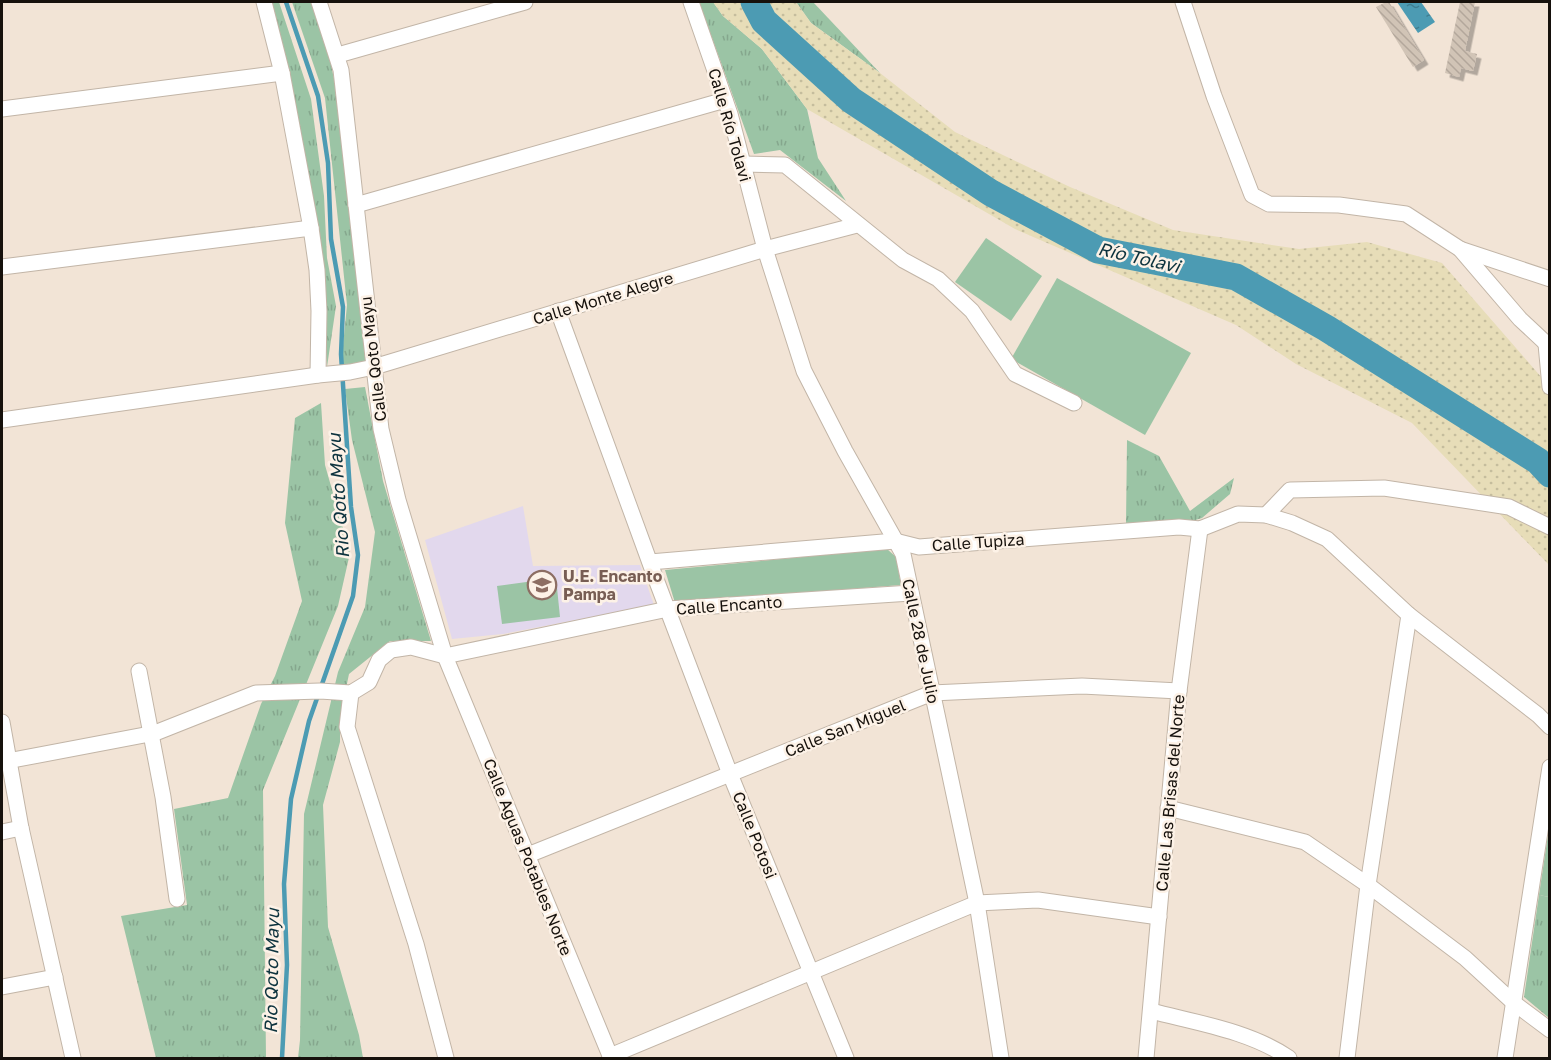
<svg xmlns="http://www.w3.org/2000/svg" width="1551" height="1060" font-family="'Golos Text',sans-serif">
  <defs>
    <pattern id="grass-tufts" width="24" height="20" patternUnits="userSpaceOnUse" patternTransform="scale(1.5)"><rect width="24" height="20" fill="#9bc4a5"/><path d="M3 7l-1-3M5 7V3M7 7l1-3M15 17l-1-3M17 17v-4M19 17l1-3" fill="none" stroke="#85a78d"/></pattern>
    <pattern id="sand-dots" width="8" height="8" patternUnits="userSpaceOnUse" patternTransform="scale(1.5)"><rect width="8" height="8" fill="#e7ddb8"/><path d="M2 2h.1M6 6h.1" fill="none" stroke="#c5bd9d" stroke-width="1.8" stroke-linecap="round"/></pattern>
    <pattern id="water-ripples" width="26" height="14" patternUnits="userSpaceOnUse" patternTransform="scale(1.5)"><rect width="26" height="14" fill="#4c9bb3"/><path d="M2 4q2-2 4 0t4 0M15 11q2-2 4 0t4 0" fill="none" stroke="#3e7d90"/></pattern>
    <pattern id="building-back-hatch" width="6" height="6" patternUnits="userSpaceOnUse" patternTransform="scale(1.5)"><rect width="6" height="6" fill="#d1c4b6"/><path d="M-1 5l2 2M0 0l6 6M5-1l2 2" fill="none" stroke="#b3a79b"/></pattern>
    <filter id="shadow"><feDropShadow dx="4.5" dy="4.5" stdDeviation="0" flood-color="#0004"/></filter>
  </defs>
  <rect width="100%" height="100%" fill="#f2e4d6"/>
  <path fill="#e2d8ed" d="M523,506L533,566L640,565L654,605L503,634L452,639L425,540Z"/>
  <g fill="url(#grass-tufts)">
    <path d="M268,2H279L311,99L324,196L327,258L336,306L327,367L320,249Z"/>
    <path d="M292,2H311L330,60L336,88L367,361L341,366L347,305L325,98Z"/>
    <path d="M699,2H713L723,16L762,49L807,109L818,158L846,201L780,150L754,154Z"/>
    <path d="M796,2H813L880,73L811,23Z"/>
    <path d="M365,387L383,481L431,641H390L349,674L340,717V742L323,805L328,927L359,1035L363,1058H298L300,1040L304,814L338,672L365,607L375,532L352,440L345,389Z"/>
    <path d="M321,403L325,465L350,553L338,606L263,790L266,1058H156L121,916L187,905L174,809L228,798L261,704L275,676L302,601L285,523L295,418Z"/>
    <path d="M1127,440L1159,456L1190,511L1234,478L1230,494L1202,518L1192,521L1126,524Z"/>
    <path d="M1539,895L1549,897V1018L1524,997Z"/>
  </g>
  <path fill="url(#sand-dots)" d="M713,2H796L811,23L880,73L955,132L1070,187L1173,230L1299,249L1367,242L1442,263L1549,386V565L1412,423L1296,364L1236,325L1015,229L807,109L762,49L723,16Z"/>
  <g fill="#9bc4a5">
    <path d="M986,238L1042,276L1011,321L955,282Z"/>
    <path d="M1057,278L1191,353L1145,435L1011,359Z"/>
    <path d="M887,549L896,557L901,585L675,603L665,570Z"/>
    <path d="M556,578L560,617L502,624L497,586Z"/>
    <path d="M1549,828L1550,897H1549L1539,895Z"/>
  </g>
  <path fill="url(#water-ripples)" d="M1397,2H1421L1435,22L1418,33Z"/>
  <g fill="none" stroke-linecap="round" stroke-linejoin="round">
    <path stroke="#4c9bb3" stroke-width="4.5" d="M282,1058L287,965L284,884L291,799L309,721L353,596L358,555L351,507L341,354L343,307L331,239L328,163L318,96L286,2"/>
    <path stroke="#4c9bb3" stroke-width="27" d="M754,2L764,21L851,100L991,193L1098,250L1236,277L1326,328L1538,461L1550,474"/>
  </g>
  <g fill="url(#building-back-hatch)" filter="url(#shadow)">
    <path d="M1386,2H1389L1424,60L1413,67L1376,7Z"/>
    <path d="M1460,2H1475L1465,51L1477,54L1473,71L1461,68L1459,77L1445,73Z"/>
  </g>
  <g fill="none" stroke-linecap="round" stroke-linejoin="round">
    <g stroke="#c2b5a7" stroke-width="17">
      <g id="street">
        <path d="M264,2L282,73L311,228L317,270L319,311L318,375"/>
        <path d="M319,2L341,70L381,429L398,500L445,656L611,1058"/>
        <path d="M691,2L730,114L765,249L804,371L845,451L903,554L977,903L1001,1058"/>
        <path d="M1183,2L1214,96L1252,195L1269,204L1339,205L1406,214L1460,249L1520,319L1550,347"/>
        <path d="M338,55L525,2"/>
        <path d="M2,109L282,73"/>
        <path d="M743,164L785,165L903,260L938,279L972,311L1015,374L1074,403"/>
        <path d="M356,205L725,100"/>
        <path d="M1460,249L1550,279"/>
        <path d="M2,267L311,228"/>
        <path d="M558,311L654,574L730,774L846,1058"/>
        <path d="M1546,344L1550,387"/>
        <path d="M2,420L318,375L350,372L374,367L765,249L857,225"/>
        <path d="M1266,515L1290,490L1384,488L1509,507L1550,527"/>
        <path d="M650,562L895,541L919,547L1179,527L1200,529L1238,514L1266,515L1292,523L1327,539L1409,615L1538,715L1550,727"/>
        <path d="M139,671L163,797L177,899"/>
        <path d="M351,693L347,727L416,944L446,1058"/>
        <path d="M2,722L21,828L73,1058"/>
        <path d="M2,762L155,733L256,693L320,691L351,693L369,682L379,660L391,650L411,647L445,656L668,609L911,593"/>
        <path d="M1168,808L1305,842L1368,885L1465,958L1514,1003L1550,1030"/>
        <path d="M2,832L21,828"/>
        <path d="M528,855L932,693L1082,686L1179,691"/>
        <path d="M2,987L55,977"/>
        <path d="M1151,1011C1197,1023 1250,1031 1289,1058"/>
        <path d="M610,1056L977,903L1038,900L1159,917"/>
        <path d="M1146,1058L1179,691L1200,529"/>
        <path d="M1347,1058L1368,885L1409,615"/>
        <path d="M1505,1058L1550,767"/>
      </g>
    </g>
    <use href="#street" stroke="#fff" stroke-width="15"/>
  </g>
  <defs>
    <g id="school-ring" transform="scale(1.5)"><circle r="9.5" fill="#fdf2e7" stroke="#8d6e63" stroke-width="1.5"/><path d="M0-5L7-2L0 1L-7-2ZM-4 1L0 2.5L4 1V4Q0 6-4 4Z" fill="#8d6e63"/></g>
  </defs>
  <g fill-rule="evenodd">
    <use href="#school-ring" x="542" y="585"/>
  </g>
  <g text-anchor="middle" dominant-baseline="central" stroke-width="5" stroke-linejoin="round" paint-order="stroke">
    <g font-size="16" fill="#16110c" stroke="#fdf2e7">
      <text transform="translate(730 125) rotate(74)">Calle Río Tolavi</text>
      <text transform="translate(603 298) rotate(-17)">Calle Monte Alegre</text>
      <text transform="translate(373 359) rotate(-97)">Calle Qoto Mayu</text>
      <text transform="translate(978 542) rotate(-4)">Calle Tupiza</text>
      <text transform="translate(729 605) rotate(-4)">Calle Encanto</text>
      <text transform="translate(921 641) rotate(78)">Calle 28 de Julio</text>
      <text transform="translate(845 728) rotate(-22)">Calle San Miguel</text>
      <text transform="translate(1170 793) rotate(-85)">Calle Las Brisas del Norte</text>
      <text transform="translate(755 835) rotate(68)">Calle Potosi</text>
      <text transform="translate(528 857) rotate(68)">Calle Aguas Potables Norte</text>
    </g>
    <g font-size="16" font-weight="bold" fill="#785e54" stroke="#fdf2e7" text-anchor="start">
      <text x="563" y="576">U.E. Encanto<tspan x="563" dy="18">Pampa</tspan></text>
    </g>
    <g font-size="18" font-style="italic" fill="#0d333e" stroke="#fdf2e7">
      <text transform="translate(1139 257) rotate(13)">Río Tolavi</text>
      <text transform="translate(338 496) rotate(-94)">Rio Qoto Mayu</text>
      <text transform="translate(271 971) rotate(-89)">Rio Qoto Mayu</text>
    </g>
  </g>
  <rect width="1551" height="1060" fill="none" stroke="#16110c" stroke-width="6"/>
</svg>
